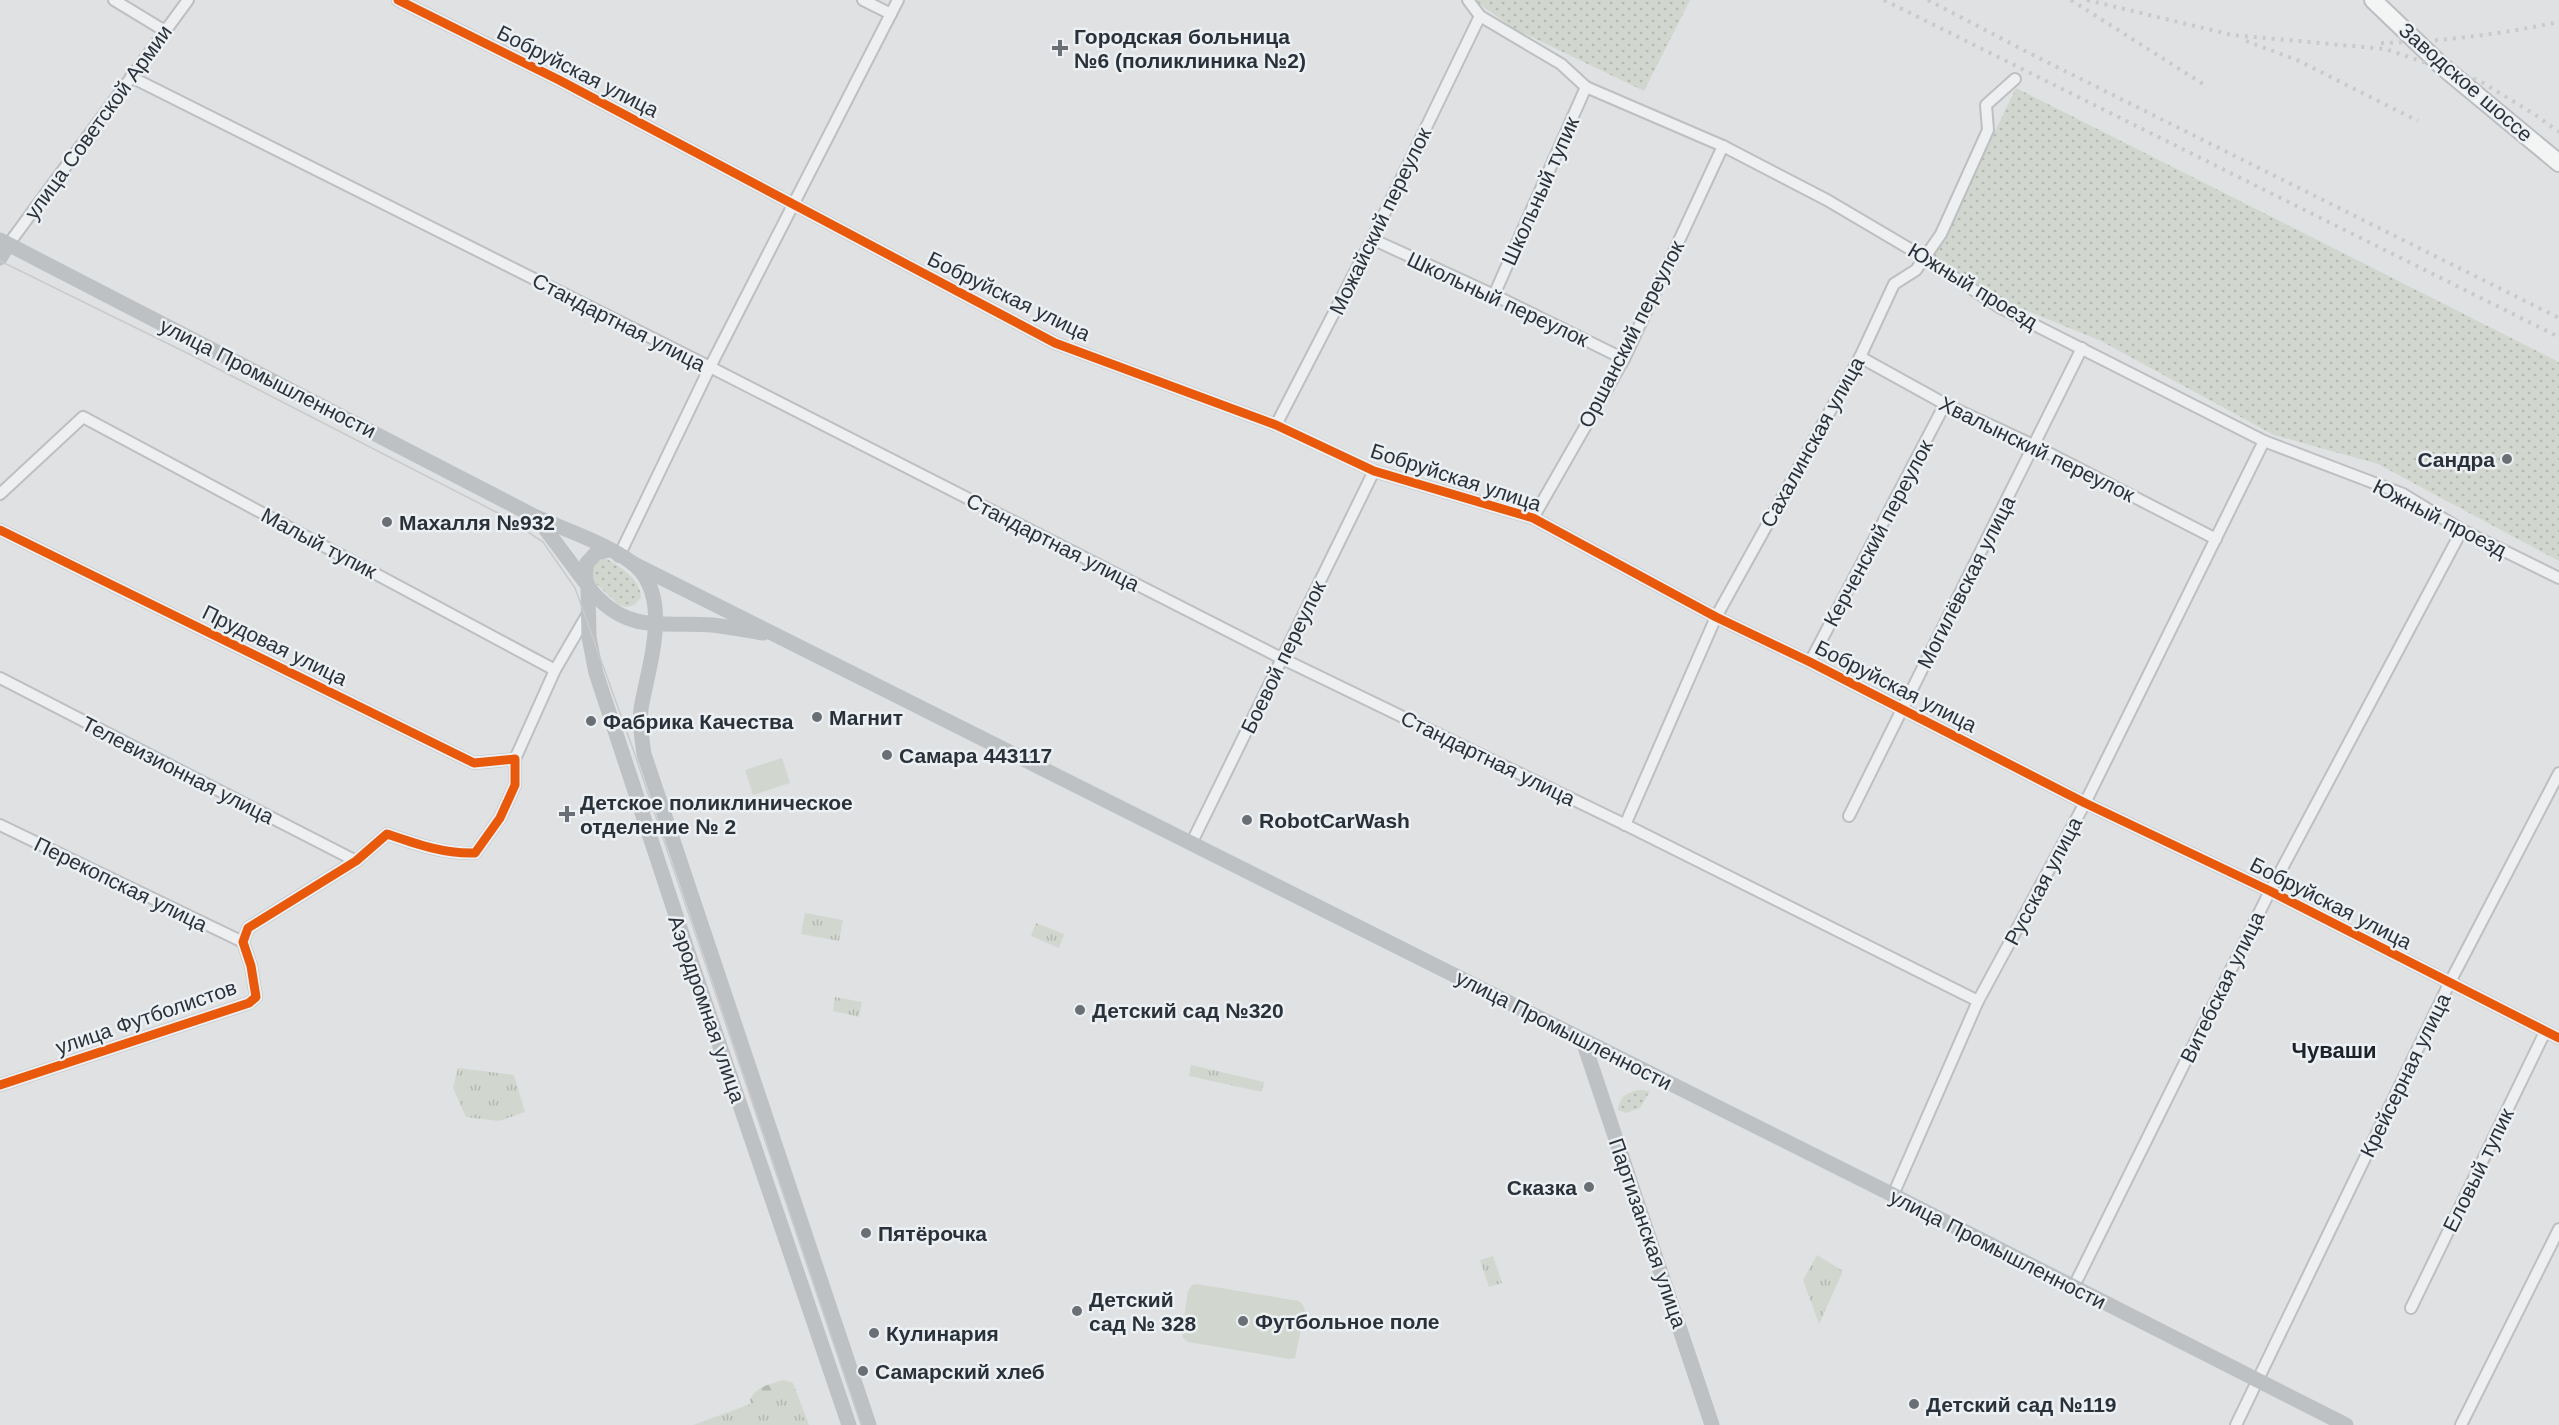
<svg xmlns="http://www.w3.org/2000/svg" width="2559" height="1425" font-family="Arial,sans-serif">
  <defs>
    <pattern id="grass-dots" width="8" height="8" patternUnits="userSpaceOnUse" patternTransform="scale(1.5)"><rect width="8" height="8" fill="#d1d7cf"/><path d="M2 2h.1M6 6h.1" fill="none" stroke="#b3b9b2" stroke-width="1.8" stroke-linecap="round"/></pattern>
    <pattern id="forest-firs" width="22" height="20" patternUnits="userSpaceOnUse" patternTransform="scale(1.5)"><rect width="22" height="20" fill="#d1d7cf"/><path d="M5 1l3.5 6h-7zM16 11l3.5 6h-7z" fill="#b3b9b2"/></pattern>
    <pattern id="park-tufts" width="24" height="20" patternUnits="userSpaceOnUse" patternTransform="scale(1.5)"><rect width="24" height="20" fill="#d1d7cf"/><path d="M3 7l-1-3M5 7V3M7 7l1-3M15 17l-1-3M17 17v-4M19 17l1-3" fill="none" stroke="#b3b9b2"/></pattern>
  </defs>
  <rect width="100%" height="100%" fill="#dfe1e3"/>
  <g fill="url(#grass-dots)">
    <path d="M1474,0H1690L1644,91L1513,28Z"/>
    <path d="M2016,88L2559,362V561L2378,464L2274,435L2101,341L2013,305L1930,257L1944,236Z"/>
    <path d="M603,557C618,565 640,578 641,597C635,606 629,609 619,605L594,582L591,565Z"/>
    <path d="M1639,1090L1650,1091L1640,1108L1626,1113L1618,1110C1620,1096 1626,1093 1639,1090Z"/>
  </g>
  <path fill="url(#forest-firs)" d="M784,1380L793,1383L809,1425H759L750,1400C756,1386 770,1384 784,1380Z"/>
  <g fill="url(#park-tufts)">
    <path d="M805,913L843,920L839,941L801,934Z"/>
    <path d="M1036,923L1064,934L1059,948L1031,936Z"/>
    <path d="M835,997L862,1002L859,1017L833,1011Z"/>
    <path d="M1191,1065L1264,1082L1262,1092L1189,1076Z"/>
    <path d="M458,1068L514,1075L525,1112L499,1121L466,1117L453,1088Z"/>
    <path d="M1817,1255L1843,1271L1819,1324L1803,1280Z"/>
    <path d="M1493,1256L1502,1283L1489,1287L1480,1260Z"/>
    <path d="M786,1391L792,1392L807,1425H693Z"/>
  </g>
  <g fill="#d1d7cf">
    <path d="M782,758L790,783L753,795L745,770Z"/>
    <path d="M1197,1284L1299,1301L1303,1305L1305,1311L1295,1358L1290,1359L1188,1342L1183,1338L1182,1332L1188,1291L1192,1285Z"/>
  </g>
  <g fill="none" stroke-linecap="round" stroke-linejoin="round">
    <g stroke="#bdbfc1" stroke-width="14">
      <g id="street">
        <path d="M114,0L165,31"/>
        <path d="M398,0L559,80L1055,343L1276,425L1374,471L1533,518L1716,617L1810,662L2085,803L2270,891L2559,1038"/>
        <path d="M863,0L891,14"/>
        <path d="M1468,0L1480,16L1561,64L1586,87L1723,146L1827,200L1927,259L1999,307L2264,441L2403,494L2462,530L2559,578"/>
        <path d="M131,77L710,367L1283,659L1628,826L1978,1001"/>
        <path d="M1372,239L1494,295L1624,359"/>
        <path d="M8,245L188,0"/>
        <path d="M1494,295L1586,87"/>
        <path d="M1860,357L1945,404L2035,446L2216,539"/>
        <path d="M1276,425L1372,239L1480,16"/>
        <path d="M0,494L83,417L555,670"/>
        <path d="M1533,518L1624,359L1723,146"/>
        <path d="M0,530L474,763L515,759V785L500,818L475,853C444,854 416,844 387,834L356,861L248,928L243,942L251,966L256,997L249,1003L0,1085"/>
        <path d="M619,556L710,367L898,0"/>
        <path d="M1810,662L1945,404"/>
        <path d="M0,678L356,861"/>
        <path d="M515,759L555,670L587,615"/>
        <path d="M1849,816L2082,348"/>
        <path d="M0,825L243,942"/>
        <path d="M1625,825L1716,617L1860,357L1894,284L1916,270L1941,234L1988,130L1986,105L2015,79"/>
        <path d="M1192,842L1374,471"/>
        <path d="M1893,1195L1978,1001L2085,803L2264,441"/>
        <path d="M2073,1288L2270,891L2462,530"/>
        <path d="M2411,1308L2545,1032"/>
        <path d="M2236,1425L2449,984L2559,773"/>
        <path d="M2461,1425L2559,1229"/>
      </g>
    </g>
    <g stroke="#bcbec1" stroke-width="20">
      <path id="primary" d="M2373,0L2443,67L2559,163"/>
    </g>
    <use href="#street" stroke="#eeeff1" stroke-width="10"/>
    <g stroke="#bec1c3" stroke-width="15">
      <path d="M0,240L536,517C566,530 605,543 631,562C675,594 648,666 641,709C639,724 642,739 644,754L869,1425"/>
      <path d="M0,258L8,245"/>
      <path d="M538,519L585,582"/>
      <path d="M609,550L596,553L587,563C583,580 587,588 599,599C634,634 669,621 712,625C729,627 746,630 763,633"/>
      <path d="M632,563L1893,1195L2346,1425"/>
      <path d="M588,589L589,637L596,673L691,961L849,1425"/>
      <path d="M1583,1041L1712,1425"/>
    </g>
    <use href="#primary" stroke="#f3f4f4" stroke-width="16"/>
    <path stroke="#c8cacb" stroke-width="1.5" d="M0,261L189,354L502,515L543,542L575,588L633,749L861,1425"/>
    <g stroke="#c8cacb" stroke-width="4" stroke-dasharray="3 6" stroke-linecap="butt">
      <path d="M1884,0L2559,337"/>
      <path d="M1928,0L2029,53L2559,318"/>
      <path d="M2071,0L2203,84"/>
      <path d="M2087,0L2232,35L2385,49L2480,81L2534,114L2559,132"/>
      <path d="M2246,41L2297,60L2418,121"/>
      <path d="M2381,43C2440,42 2501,34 2559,22"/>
    </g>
    <g stroke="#ecf0f3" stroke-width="13">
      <g id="cycleway">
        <path d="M398,0L559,80L1055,343L1276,425L1374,471L1533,518L1716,617L1810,662L2085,803L2270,891L2559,1038"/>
        <path d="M0,530L474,763L515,759V785L500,818L475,853C444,854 416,844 387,834L356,861L248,928L243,942L251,966L256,997L249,1003L0,1085"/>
      </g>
    </g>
    <use href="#cycleway" stroke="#e8590c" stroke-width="9"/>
  </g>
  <g fill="#696f75" stroke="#ecf0f3" stroke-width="2">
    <path d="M1057 39h6v6h6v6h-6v6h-6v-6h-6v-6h6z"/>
    <circle cx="2507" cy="459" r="6"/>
    <circle cx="387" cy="522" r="6"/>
    <circle cx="817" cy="717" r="6"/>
    <circle cx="591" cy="721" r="6"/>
    <circle cx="887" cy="755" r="6"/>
    <path d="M564 805h6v6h6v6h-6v6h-6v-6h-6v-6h6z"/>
    <circle cx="1247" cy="820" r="6"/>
    <circle cx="1080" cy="1010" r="6"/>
    <circle cx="1589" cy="1187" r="6"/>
    <circle cx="866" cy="1233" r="6"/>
    <circle cx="1077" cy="1311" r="6"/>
    <circle cx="1243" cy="1321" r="6"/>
    <circle cx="874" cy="1333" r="6"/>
    <circle cx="863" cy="1371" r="6"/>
    <circle cx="1914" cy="1404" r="6"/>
  </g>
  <g text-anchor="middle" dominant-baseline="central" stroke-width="5" stroke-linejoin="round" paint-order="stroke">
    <g font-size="21" font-weight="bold" fill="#29313a" stroke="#ecf0f3" text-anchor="start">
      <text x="1074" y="36">Городская больница<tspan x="1074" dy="24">№6 (поликлиника №2)</tspan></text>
      <text x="2495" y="459" text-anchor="end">Сандра</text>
      <text x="399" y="522">Махалля №932</text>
      <text x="829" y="717">Магнит</text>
      <text x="603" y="721">Фабрика Качества</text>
      <text x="899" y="755">Самара 443117</text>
      <text x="580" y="802">Детское поликлиническое<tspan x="580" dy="24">отделение № 2</tspan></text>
      <text x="1259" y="820">RobotCarWash</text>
      <text x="1092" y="1010">Детский сад №320</text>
      <text x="1577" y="1187" text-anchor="end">Сказка</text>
      <text x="878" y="1233">Пятёрочка</text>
      <text x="1089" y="1299">Детский<tspan x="1089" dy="24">сад № 328</tspan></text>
      <text x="1255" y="1321">Футбольное поле</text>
      <text x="886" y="1333">Кулинария</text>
      <text x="875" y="1371">Самарский хлеб</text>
      <text x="1926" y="1404">Детский сад №119</text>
    </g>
    <g font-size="21" fill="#29313a" stroke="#ecf0f3">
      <text transform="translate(578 71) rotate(27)">Бобруйская улица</text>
      <text transform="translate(2466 82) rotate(41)">Заводское шоссе</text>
      <text transform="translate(98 122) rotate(-54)">улица Советской Армии</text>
      <text transform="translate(1540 191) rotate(-66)">Школьный тупик</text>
      <text transform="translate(1380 221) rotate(-64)">Можайский переулок</text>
      <text transform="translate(1973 286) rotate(31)">Южный проезд</text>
      <text transform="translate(1009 296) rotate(26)">Бобруйская улица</text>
      <text transform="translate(1498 299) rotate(25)">Школьный переулок</text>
      <text transform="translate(619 322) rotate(27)">Стандартная улица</text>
      <text transform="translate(1631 334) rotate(-63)">Оршанский переулок</text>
      <text transform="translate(268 378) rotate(27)">улица Промышленности</text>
      <text transform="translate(1812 442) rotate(-61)">Сахалинская улица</text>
      <text transform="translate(2037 449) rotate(26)">Хвалынский переулок</text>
      <text transform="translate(1456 477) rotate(18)">Бобруйская улица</text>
      <text transform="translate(2440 518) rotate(27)">Южный проезд</text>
      <text transform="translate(1878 533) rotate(-62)">Керченский переулок</text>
      <text transform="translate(1053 542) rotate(27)">Стандартная улица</text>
      <text transform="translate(319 543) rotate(28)">Малый тупик</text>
      <text transform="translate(1966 582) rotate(-63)">Могилёвская улица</text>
      <text transform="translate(275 645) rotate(26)">Прудовая улица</text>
      <text transform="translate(1283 657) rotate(-64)">Боевой переулок</text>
      <text transform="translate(1896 686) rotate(27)">Бобруйская улица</text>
      <text transform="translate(1488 758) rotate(26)">Стандартная улица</text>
      <text transform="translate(178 770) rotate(27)">Телевизионная улица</text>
      <text transform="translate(2043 881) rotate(-62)">Русская улица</text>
      <text transform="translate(121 884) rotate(26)">Перекопская улица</text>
      <text transform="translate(2331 903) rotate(27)">Бобруйская улица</text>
      <text transform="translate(2222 987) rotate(-64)">Витебская улица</text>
      <text transform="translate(707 1009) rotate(71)">Аэродромная улица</text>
      <text transform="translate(146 1017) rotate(-19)">улица Футболистов</text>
      <text transform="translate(1564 1030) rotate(27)">улица Промышленности</text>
      <text transform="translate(2405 1075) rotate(-64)">Крейсерная улица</text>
      <text transform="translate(2478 1170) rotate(-64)">Еловый тупик</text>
      <text transform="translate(1648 1233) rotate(71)">Партизанская улица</text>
      <text transform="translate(1998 1249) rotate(27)">улица Промышленности</text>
    </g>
    <g font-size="22" font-weight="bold" fill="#1b222b" stroke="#ecf0f3">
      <text x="2334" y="1050">Чуваши</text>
    </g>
  </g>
</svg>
